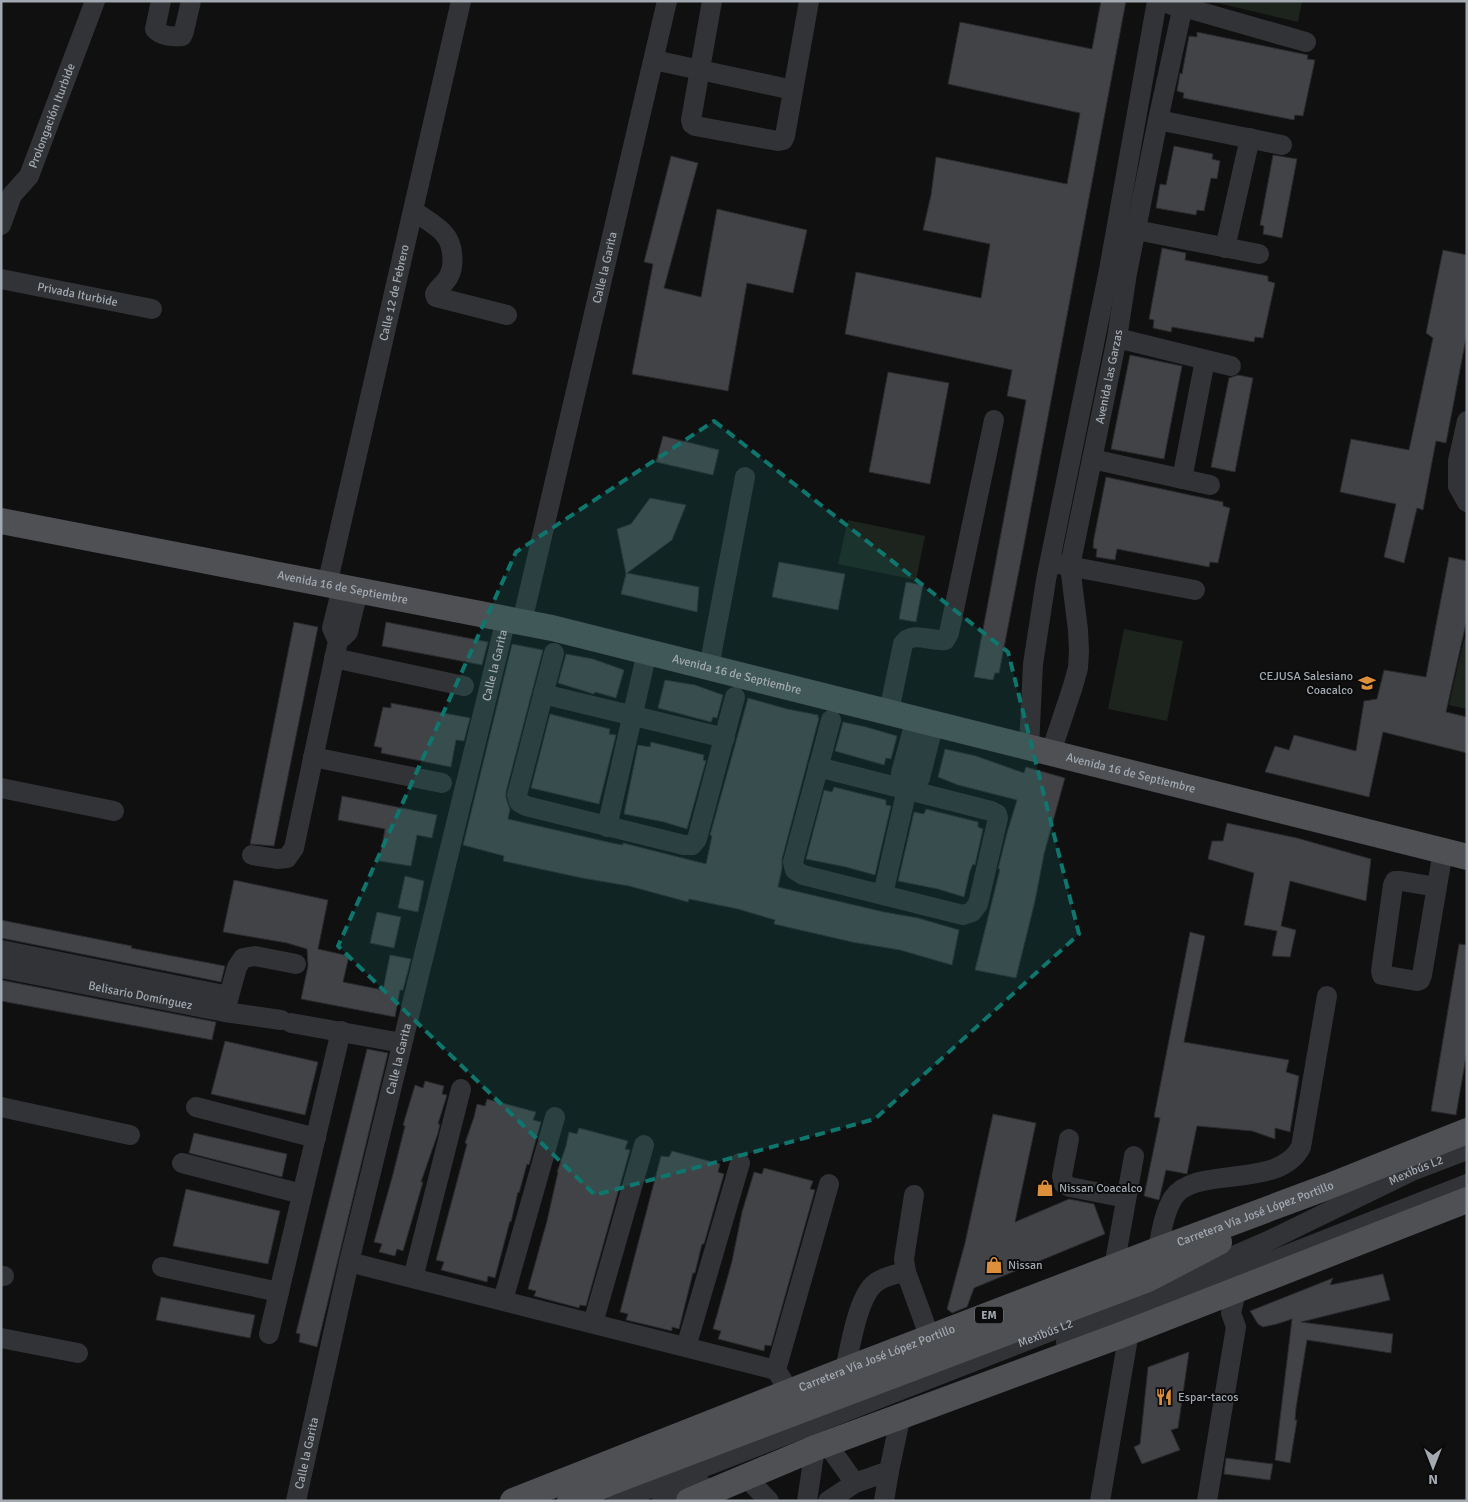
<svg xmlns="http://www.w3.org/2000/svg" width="1468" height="1502" font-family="Signika,sans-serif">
  <rect width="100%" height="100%" fill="#101011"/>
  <g fill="#1d231d">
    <path d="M1209,1H1302L1298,22Z"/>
    <path d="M848,520L925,536L916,580L838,564Z"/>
    <path d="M1124,629L1183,641L1167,721L1108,709Z"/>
    <path d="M1464,639L1467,640V709L1449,705Z"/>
  </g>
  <g fill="#414347" stroke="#2a2a2d">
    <path d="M1101,1H1126L1023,550L999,673H995L993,680L974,677L1026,400L1007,396L1012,370L845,334L856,272L981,298L990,244L923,230L931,195L936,157L1067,184L1080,113L948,84L960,22L1092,49Z"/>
    <path d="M1197,32L1308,55L1307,59L1315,60L1303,116L1295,115L1294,120L1183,98L1184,93L1177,91L1180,73L1182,74L1189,36L1197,37Z"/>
    <path d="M1174,146L1213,154L1212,159L1220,161L1217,179L1211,178L1204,211L1197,210L1196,215L1156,208L1160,184L1166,185Z"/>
    <path d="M1273,155L1297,159L1282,238L1263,234L1264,226L1260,225Z"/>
    <path d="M671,156L698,163L664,288L701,297L717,209L807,230L793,293L747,283L728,391L632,374L653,264L644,262Z"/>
    <path d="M1162,248L1186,253L1185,260L1268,276V281L1275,283L1263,338L1255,337L1254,342L1172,327L1171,332L1153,328L1154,320L1149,319Z"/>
    <path d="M1443,250L1467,255V333L1446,443L1436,441L1423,510L1417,508L1404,563L1384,557L1396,504L1340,492L1351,439L1409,450L1433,338L1426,333Z"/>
    <path d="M1130,355L1182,366L1164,459L1111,449Z"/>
    <path d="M888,372L949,383L930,484L869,472Z"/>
    <path d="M1238,375L1253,378L1235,472L1211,467L1229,378Z"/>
    <path d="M663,436L719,450L713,475L656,462Z"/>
    <path d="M1106,477L1223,502V506L1230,508L1218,563L1210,562L1209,567L1117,549L1115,560L1096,557L1097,549L1093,548L1094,538Z"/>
    <path d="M650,498L686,505L672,540L627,573L699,587L697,612L621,594L626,574L617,529L631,524Z"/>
    <path d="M1449,557L1467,561V619L1446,712L1467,717V753L1383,732L1369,797L1265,772L1275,746L1289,750L1294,735L1356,751L1364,701L1377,699L1384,670L1426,677Z"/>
    <path d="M779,562L845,574L838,610L772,597Z"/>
    <path d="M906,582L923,585L916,622L899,619Z"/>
    <path d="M294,622L318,627L274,846L250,844Z"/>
    <path d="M386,622L488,642L482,665L382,646Z"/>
    <path d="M512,644L543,650L506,792V798L510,809L508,819L612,843L623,845V843L706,864L712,836L710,835L748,698L787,709L818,715V718H819L782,859V868L778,887L884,912L918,918L959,930L952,965L900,950L852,942L774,924L775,920L738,909L689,899L688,902L629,886L582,878L503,861L504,856L463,845Z"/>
    <path d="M566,654L593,659L624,670L616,698L595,692L594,694L558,683Z"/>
    <path d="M665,680L695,685L723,695L717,718L713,717L711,722L658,708Z"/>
    <path d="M391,703L470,718L464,741L456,740L451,767L381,753L382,748L374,746L383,707L391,708Z"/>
    <path d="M550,714L610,729L609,734L616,735L599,804L531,788Z"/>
    <path d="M843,722L866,727L897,736L891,759L886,758L884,765L835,751Z"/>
    <path d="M651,742L704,755L703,760L706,761L687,829L664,822L624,814L638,745L650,747Z"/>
    <path d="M945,749L976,756L1024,773L1026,767L1065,778L1044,854L1035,901L1016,978L975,970L1000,869H998L1007,833L1017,800L958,785L938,777Z"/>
    <path d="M834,787L886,800V805L891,806L875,875L846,867L806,859L824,790L832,792Z"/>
    <path d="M342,796L437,815L432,838L417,835L411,866L379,861L385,829L338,820Z"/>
    <path d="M926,809L978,822V827L983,829L975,865L973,864L970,871L964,897L938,889L898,881L914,812L924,814Z"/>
    <path d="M1227,823L1297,838L1371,859L1366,901L1290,881L1281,926L1296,930L1290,957L1272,956L1277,931L1244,925L1254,873L1208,859L1212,841H1223Z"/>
    <path d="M405,876L424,881L418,912L398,908Z"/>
    <path d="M234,880L328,900L318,949L349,956L343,982L383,990L390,955L411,959L403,990H400L395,1017L301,999L308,966L307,949L287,943L223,932Z"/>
    <path d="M377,912L401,917L394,948L370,943Z"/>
    <path d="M1,920L132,946L131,948L225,966L221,982L1,938Z"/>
    <path d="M1190,932L1205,936L1184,1042L1289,1060L1286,1072L1299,1076L1290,1132L1275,1128V1139L1252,1131L1197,1126L1187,1174L1166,1170L1159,1200L1144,1196L1160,1118L1154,1117Z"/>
    <path d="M1459,944L1467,945V1051L1456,1115L1431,1111Z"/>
    <path d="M1,980L216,1022L212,1040L1,1001Z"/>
    <path d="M225,1041L318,1062L305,1115L211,1094Z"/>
    <path d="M367,1049L388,1053L317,1347L299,1342L300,1334L296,1333Z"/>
    <path d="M425,1081L444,1086L442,1094L447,1095L438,1124H440L438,1133L421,1182H423L403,1251L397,1249L395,1256L379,1252L382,1244L374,1242L393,1174L405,1126L403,1125L415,1085L423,1088Z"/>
    <path d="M487,1099L536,1112L533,1120L541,1122L529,1165L527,1164L519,1193L518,1192L511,1222L510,1221L495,1278L488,1276L487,1282L441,1270L444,1262L436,1260L467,1144L465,1143L474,1117L477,1104L485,1106Z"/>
    <path d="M993,1114L1036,1123L1015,1222L1069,1199L1094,1204L1105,1234L974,1288L967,1307L952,1313L947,1309L965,1243Z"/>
    <path d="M579,1128L628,1141L625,1149L630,1150L586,1306L580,1305L579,1308L534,1296L536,1291L528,1289L547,1221L558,1172H557L566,1146L569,1132L577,1134Z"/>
    <path d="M194,1133L287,1154L282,1177L189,1153Z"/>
    <path d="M672,1151L720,1164L718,1172L724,1174L704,1244H702L695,1273H693L679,1329L672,1327V1331L626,1320L628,1314L620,1312L661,1156L669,1157Z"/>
    <path d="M764,1168L813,1181L810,1189L815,1190L771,1346L765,1345L764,1351L718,1339L721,1331L713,1329L732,1261L742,1212L754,1172L762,1174Z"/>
    <path d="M186,1189L280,1211L268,1264L173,1246Z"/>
    <path d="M1383,1274L1390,1300L1301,1322L1393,1334L1391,1353L1307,1340L1296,1408L1295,1420H1297L1290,1463L1275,1460L1292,1319L1277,1324L1263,1327L1258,1324L1250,1311L1333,1278L1330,1285Z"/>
    <path d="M161,1297L255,1315L250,1338L156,1320Z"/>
    <path d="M1189,1352L1178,1428L1171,1430L1180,1450L1142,1464L1134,1447L1140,1444L1148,1367Z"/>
    <path d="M1226,1458L1273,1464L1270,1480L1224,1474Z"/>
  </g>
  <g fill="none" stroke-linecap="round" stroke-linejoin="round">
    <g stroke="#313336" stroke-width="20">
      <path d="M161,1L155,29C161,36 173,37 182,36L184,31L191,1"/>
      <path d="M712,1L691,120L692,124L695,126L778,141L783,140L785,136L809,1"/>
      <path d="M1171,5L1183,7L1306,42"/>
      <path d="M654,60L793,90"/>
      <path d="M1158,120L1282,145"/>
      <path d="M414,211C423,218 439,226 445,235C453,244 455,265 449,276C446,283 438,287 435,294L436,297L507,315"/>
      <path id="s1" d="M1,225L12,195L29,176L95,1"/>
      <path d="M1136,230L1259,254"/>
      <path d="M1225,248L1250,138"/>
      <path id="s2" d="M1,279L152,309"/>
      <path d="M1117,338L1231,366"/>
      <path d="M1467,421L1458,461V486L1467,502"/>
      <path d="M1092,459L1210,485"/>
      <path d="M1182,479L1205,360"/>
      <path d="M1058,564L1195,590"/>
      <path id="s3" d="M327,585L461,1"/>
      <path id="s4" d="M522,622L667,1"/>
      <path d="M338,641L348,632L358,591"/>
      <path d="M554,653L517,795L519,802L526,806L684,845H692L697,839L735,697"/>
      <path d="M334,658L464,686"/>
      <path d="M709,667L745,477"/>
      <path d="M543,694L725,738"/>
      <path d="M889,711L903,644C912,630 931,642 945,640L949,633L994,420"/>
      <path d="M1029,747L1033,664L1046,580L1109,270L1157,1"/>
      <path id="s5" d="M1051,752L1073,686L1078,668L1079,651L1078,630L1070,566L1117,338L1127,273L1158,120L1184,1"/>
      <path d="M313,757L442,783"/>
      <path d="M818,767L991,811L997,814L998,818L978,904L972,912L963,915L803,875L795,870L793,862L831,720"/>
      <path d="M1,788L114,811"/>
      <path d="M907,789L920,778L934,723"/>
      <path d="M607,827L647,652"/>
      <path d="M252,855L277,859L287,858L294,848L338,641L332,628L342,588"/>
      <path d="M1437,887L1401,881H1395L1393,885L1381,971L1382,975L1417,981L1420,980L1422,975C1429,934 1436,892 1443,851"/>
      <path d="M883,894L907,789L901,773L916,718"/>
      <path d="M1,950L229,996"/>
      <path id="s6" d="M1,968L225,1012L281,1020"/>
      <path d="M226,1007L237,967L243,958L255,956L296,964"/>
      <path d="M291,1023L402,1043"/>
      <path d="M1,1107L130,1135"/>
      <path d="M196,1107L316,1138"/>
      <path d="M1069,1139L1062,1176L1064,1184L1070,1187L1126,1198"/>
      <path d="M182,1163L302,1194"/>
      <path d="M914,1195L904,1259L906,1272L930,1338"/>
      <path d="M1158,1250C1161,1233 1164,1213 1173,1198C1195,1164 1278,1191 1301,1147L1327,996"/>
      <path d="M349,1262L776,1370"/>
      <path d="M162,1267L279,1292"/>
      <path d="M1114,1267L1134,1156"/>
      <path d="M1,1276H4"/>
      <path d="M413,1278L461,1089"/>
      <path d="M503,1300L555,1117"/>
      <path d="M593,1323L644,1145"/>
      <path d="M269,1334L341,1031"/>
      <path d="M1,1338L78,1353"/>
      <path d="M1066,1342L1467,1184"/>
      <path d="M686,1347L740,1163"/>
      <path d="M845,1370C850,1348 857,1301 873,1285C881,1277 895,1274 906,1272"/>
      <path d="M783,1381L776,1370L829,1184"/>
      <path d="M827,1444L855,1483"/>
      <path d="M745,1476L769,1501"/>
      <path id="s7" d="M296,1501L349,1262L506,619"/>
      <path id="s8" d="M617,1501L1148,1293L1268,1241L1412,1171L1467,1150"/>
      <path d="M662,1501L702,1485"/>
      <path d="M807,1501L815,1448"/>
      <path d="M828,1501L855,1483L889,1471L901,1415"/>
      <path d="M884,1501L889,1471"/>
      <path d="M1100,1501L1129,1332"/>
      <path d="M1207,1501L1236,1327L1231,1313L1237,1288"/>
    </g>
    <g stroke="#4e5054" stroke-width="26">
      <path id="s9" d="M1,521L552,628L1467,857"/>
      <path id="s10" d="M513,1501L845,1370L1158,1250L1327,1187L1467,1131"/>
      <path d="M570,1501L611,1482L1148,1279L1219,1242"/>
      <path d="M689,1501L815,1448L1129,1332L1467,1200"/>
    </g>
  </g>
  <path fill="#0f766e" fill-opacity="0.2" stroke="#0f766e" stroke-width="4" stroke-dasharray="10 6" stroke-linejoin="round" d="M714,421L1008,652L1079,934L875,1119L595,1195L338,946L516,552Z"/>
  <defs>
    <g id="university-bare" transform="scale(1.35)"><path d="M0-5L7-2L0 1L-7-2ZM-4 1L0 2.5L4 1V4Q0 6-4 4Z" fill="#de8f3b" stroke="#0b0b0c" stroke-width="2.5" paint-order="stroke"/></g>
    <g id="shop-bare" transform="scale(1.35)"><path d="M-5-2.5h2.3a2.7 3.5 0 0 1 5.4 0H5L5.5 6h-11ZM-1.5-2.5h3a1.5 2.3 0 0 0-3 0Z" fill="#de8f3b" stroke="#0b0b0c" stroke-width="2.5" paint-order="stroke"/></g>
    <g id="restaurant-bare" transform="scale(1.35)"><path d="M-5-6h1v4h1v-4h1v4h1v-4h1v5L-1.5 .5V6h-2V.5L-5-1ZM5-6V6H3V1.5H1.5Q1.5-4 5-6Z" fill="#de8f3b" stroke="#0b0b0c" stroke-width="2.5" paint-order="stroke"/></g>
  </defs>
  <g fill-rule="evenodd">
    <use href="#university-bare" x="1367" y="683"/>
    <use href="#shop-bare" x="1045" y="1188"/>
    <use href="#shop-bare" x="994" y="1265"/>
    <use href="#restaurant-bare" x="1164" y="1397"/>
  </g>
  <g text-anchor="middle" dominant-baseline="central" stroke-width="4" stroke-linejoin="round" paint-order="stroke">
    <rect fill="#0b0b0c" stroke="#757a80" stroke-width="1" x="975" y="1306.5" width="28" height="17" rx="4"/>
    <g font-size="11" font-weight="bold" fill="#a2a9b1">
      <text x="989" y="1315">EM</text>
    </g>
    <g font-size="12" fill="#a2a9b1" stroke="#0b0b0c">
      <text stroke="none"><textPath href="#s1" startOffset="122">Prolongación Iturbide</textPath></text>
      <text stroke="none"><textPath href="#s4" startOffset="364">Calle la Garita</textPath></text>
      <text stroke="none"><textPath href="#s3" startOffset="300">Calle 12 de Febrero</textPath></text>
      <text stroke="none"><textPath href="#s2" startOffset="78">Privada Iturbide</textPath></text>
      <text stroke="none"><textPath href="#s5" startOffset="384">Avenida las Garzas</textPath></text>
      <text stroke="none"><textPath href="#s9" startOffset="348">Avenida 16 de Septiembre</textPath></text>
      <text stroke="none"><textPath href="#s7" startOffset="859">Calle la Garita</textPath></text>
      <text stroke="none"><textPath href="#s9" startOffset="752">Avenida 16 de Septiembre</textPath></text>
      <text stroke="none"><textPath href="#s9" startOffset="1158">Avenida 16 de Septiembre</textPath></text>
      <text stroke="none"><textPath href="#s6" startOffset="142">Belisario Domínguez</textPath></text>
      <text stroke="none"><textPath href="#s7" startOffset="454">Calle la Garita</textPath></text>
      <text stroke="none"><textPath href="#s8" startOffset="865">Mexibús L2</textPath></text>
      <text stroke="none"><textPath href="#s10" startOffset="796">Carretera Vía José López Portillo</textPath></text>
      <text stroke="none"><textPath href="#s8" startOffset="460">Mexibús L2</textPath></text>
      <text stroke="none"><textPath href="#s10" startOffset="391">Carretera Vía José López Portillo</textPath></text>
      <text stroke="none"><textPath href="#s7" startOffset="49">Calle la Garita</textPath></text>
    </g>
    <g font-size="12" fill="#a2a9b1" stroke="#0b0b0c" text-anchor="start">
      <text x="1353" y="676" text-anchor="end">CEJUSA Salesiano<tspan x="1353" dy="14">Coacalco</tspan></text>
      <text x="1059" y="1188">Nissan Coacalco</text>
      <text x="1008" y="1265">Nissan</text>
      <text x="1178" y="1397">Espar-tacos</text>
    </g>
  </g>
  <rect width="1468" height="1502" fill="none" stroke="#a2a9b1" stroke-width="5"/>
  <g transform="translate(1433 1467) rotate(180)" stroke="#0b0b0c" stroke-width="4" paint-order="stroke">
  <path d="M0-4L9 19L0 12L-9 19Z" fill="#a2a9b1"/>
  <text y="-8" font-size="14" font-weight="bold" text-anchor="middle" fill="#a2a9b1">N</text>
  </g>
</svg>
